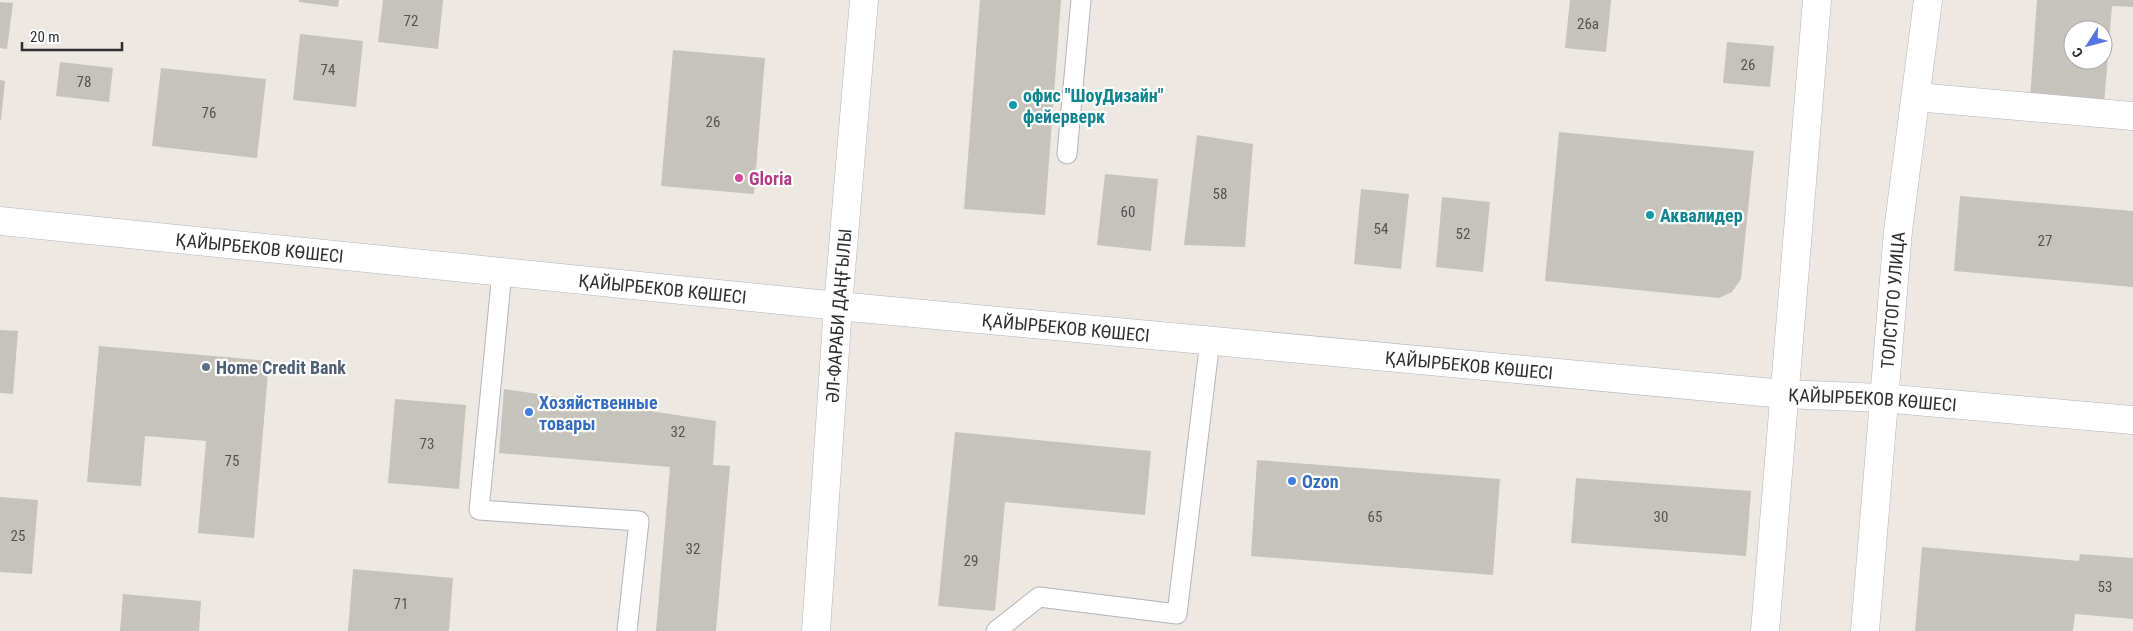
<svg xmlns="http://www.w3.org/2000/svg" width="2133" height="631" font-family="'Roboto Condensed',sans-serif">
  <rect width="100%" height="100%" fill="#ede8e2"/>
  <g fill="#c6c3bd" fill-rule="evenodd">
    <path d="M299,0H339L338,7L299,2Z"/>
    <path d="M383,0H443L438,49L378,42Z"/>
    <path d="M980,0H1061L1045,215L964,209Z"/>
    <path d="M1570,0H1611L1606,52L1565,48Z"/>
    <path d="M2037,0H2133V7L2112,6L2104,105L2030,99ZM2073,30H2103V60H2073Z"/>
    <path d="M0,2L13,3L7,49L0,48Z"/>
    <path d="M300,34L363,41L356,107L293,100Z"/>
    <path d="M1727,42L1774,46L1770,87L1723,83Z"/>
    <path d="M673,50L765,58L754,194L661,186Z"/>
    <path d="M60,62L113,68L109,102L56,96Z"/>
    <path d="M161,68L266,79L257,158L152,146Z"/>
    <path d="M0,80L5,81L1,120H0Z"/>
    <path d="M1559,132L1754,151L1741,279L1732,292L1719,298L1545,281Z"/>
    <path d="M1197,135L1253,144L1245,247L1184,245Z"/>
    <path d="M1105,174L1158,179L1151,251L1097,245Z"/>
    <path d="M1361,189L1409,194L1401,269L1354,264Z"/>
    <path d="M1960,196L2133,211V287L1954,271Z"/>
    <path d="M1442,197L1490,202L1483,272L1436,267Z"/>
    <path d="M0,330L18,331L13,394L0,393Z"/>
    <path d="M99,346L269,361L254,538L198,533L206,441L145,436L141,486L87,482Z"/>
    <path d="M504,389L716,421L713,465L730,466L716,631H656L670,467L499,453Z"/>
    <path d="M395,399L466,405L459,489L388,483Z"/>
    <path d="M955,432L1151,451L1145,515L1005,502L995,611L938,606Z"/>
    <path d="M1257,460L1500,479L1493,575L1251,556Z"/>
    <path d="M1576,478L1751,491L1746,556L1571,543Z"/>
    <path d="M0,497L38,500L32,574L0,572Z"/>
    <path d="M1922,547L2079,561L2080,554L2133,558V619L2075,614L2073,631H1915Z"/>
    <path d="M353,569L453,578L449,631H348Z"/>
    <path d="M123,594L201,601L199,631H120Z"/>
  </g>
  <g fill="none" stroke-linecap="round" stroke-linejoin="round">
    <g stroke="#b2b4bc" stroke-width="21">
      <g id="lane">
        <path d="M1067,154L1081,0"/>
        <path d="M502,272L479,510L639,521L627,631"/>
        <path d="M996,631L1039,597L1177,614L1210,340"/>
      </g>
    </g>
    <g stroke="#b2b4bc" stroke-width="29">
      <g id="street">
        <path d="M1916,97L2133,116"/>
        <path id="s1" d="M816,631L838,306L864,0"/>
        <path d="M1765,631L1817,0"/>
        <path id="s2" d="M1865,631L1898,231L1928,0"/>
      </g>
    </g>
    <g stroke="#b2b4bc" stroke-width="29">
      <g id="secondary">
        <path id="s3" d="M0,221L838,306L1784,394L1882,398L2133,420"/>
      </g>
    </g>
    <use href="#lane" stroke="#fff" stroke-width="19"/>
    <use href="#street" stroke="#fff" stroke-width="28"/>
    <use href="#secondary" stroke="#fff" stroke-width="28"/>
  </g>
  <g fill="#0f9aa8" stroke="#fff" stroke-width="2">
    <circle cx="1013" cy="105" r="5"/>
    <circle cx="1650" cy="215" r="5"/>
  </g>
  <circle fill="#d1479c" stroke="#fff" stroke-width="2" cx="739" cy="178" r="5"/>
  <circle fill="#5c6f8a" stroke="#fff" stroke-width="2" cx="206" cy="367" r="5"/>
  <g fill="#3f7fe0" stroke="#fff" stroke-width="2">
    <circle cx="529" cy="412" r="5"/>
    <circle cx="1292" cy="481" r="5"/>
  </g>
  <g text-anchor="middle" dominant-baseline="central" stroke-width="4.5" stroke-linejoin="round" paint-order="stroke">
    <g font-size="15" fill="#545352">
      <text x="411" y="21">72</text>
      <text x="1588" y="24">26а</text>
      <text x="1748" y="65">26</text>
      <text x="328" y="70">74</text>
      <text x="84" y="82">78</text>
      <text x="209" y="113">76</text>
      <text x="713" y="122">26</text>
      <text x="1220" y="194">58</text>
      <text x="1128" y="212">60</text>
      <text x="1381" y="229">54</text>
      <text x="1463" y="234">52</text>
      <text x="2045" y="241">27</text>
      <text x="678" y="432">32</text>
      <text x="427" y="444">73</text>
      <text x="232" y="461">75</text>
      <text x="1375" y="517">65</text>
      <text x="1661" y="517">30</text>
      <text x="18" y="536">25</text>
      <text x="693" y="549">32</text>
      <text x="971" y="561">29</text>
      <text x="2105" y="587">53</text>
      <text x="401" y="604">71</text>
    </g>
    <g font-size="18" font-weight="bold" fill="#0d838f" stroke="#fff" text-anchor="start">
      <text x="1023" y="95">офис "ШоуДизайн"<tspan x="1023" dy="21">фейерверк</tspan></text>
      <text x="1660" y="215">Аквалидер</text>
    </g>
    <g font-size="18" font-weight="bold" fill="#b23c85" stroke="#fff" text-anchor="start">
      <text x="749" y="178">Gloria</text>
    </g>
    <g font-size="18" fill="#2e2e2e" stroke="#fff">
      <text stroke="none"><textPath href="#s3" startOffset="261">ҚАЙЫРБЕКОВ КӨШЕСІ</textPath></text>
      <text stroke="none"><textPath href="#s3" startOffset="666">ҚАЙЫРБЕКОВ КӨШЕСІ</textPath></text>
      <text stroke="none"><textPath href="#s2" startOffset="332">ТОЛСТОГО УЛИЦА</textPath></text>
      <text stroke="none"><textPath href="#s1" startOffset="316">ӘЛ-ФАРАБИ ДАҢҒЫЛЫ</textPath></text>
      <text stroke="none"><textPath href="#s3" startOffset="1071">ҚАЙЫРБЕКОВ КӨШЕСІ</textPath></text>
      <text stroke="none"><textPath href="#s3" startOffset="1476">ҚАЙЫРБЕКОВ КӨШЕСІ</textPath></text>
      <text stroke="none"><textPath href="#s3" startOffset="1881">ҚАЙЫРБЕКОВ КӨШЕСІ</textPath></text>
    </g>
    <g font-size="18" font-weight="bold" fill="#4e5e75" stroke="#fff" text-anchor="start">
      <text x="216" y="367">Home Credit Bank</text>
    </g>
    <g font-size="18" font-weight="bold" fill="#366cbe" stroke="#fff" text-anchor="start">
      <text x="539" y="402">Хозяйственные<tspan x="539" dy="21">товары</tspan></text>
      <text x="1302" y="481">Ozon</text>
    </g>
  </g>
  <g transform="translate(2088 45) rotate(234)"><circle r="24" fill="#ffffff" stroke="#ababab"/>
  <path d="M0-4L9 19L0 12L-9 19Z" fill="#5774e5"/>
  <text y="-8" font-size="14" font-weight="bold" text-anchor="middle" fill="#2e2e2e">С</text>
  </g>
  <path d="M22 42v8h100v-8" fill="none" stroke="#2e2e2e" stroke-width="2.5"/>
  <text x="30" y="42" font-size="15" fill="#2e2e2e" stroke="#ffffff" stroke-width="4" paint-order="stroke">20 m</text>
</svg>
